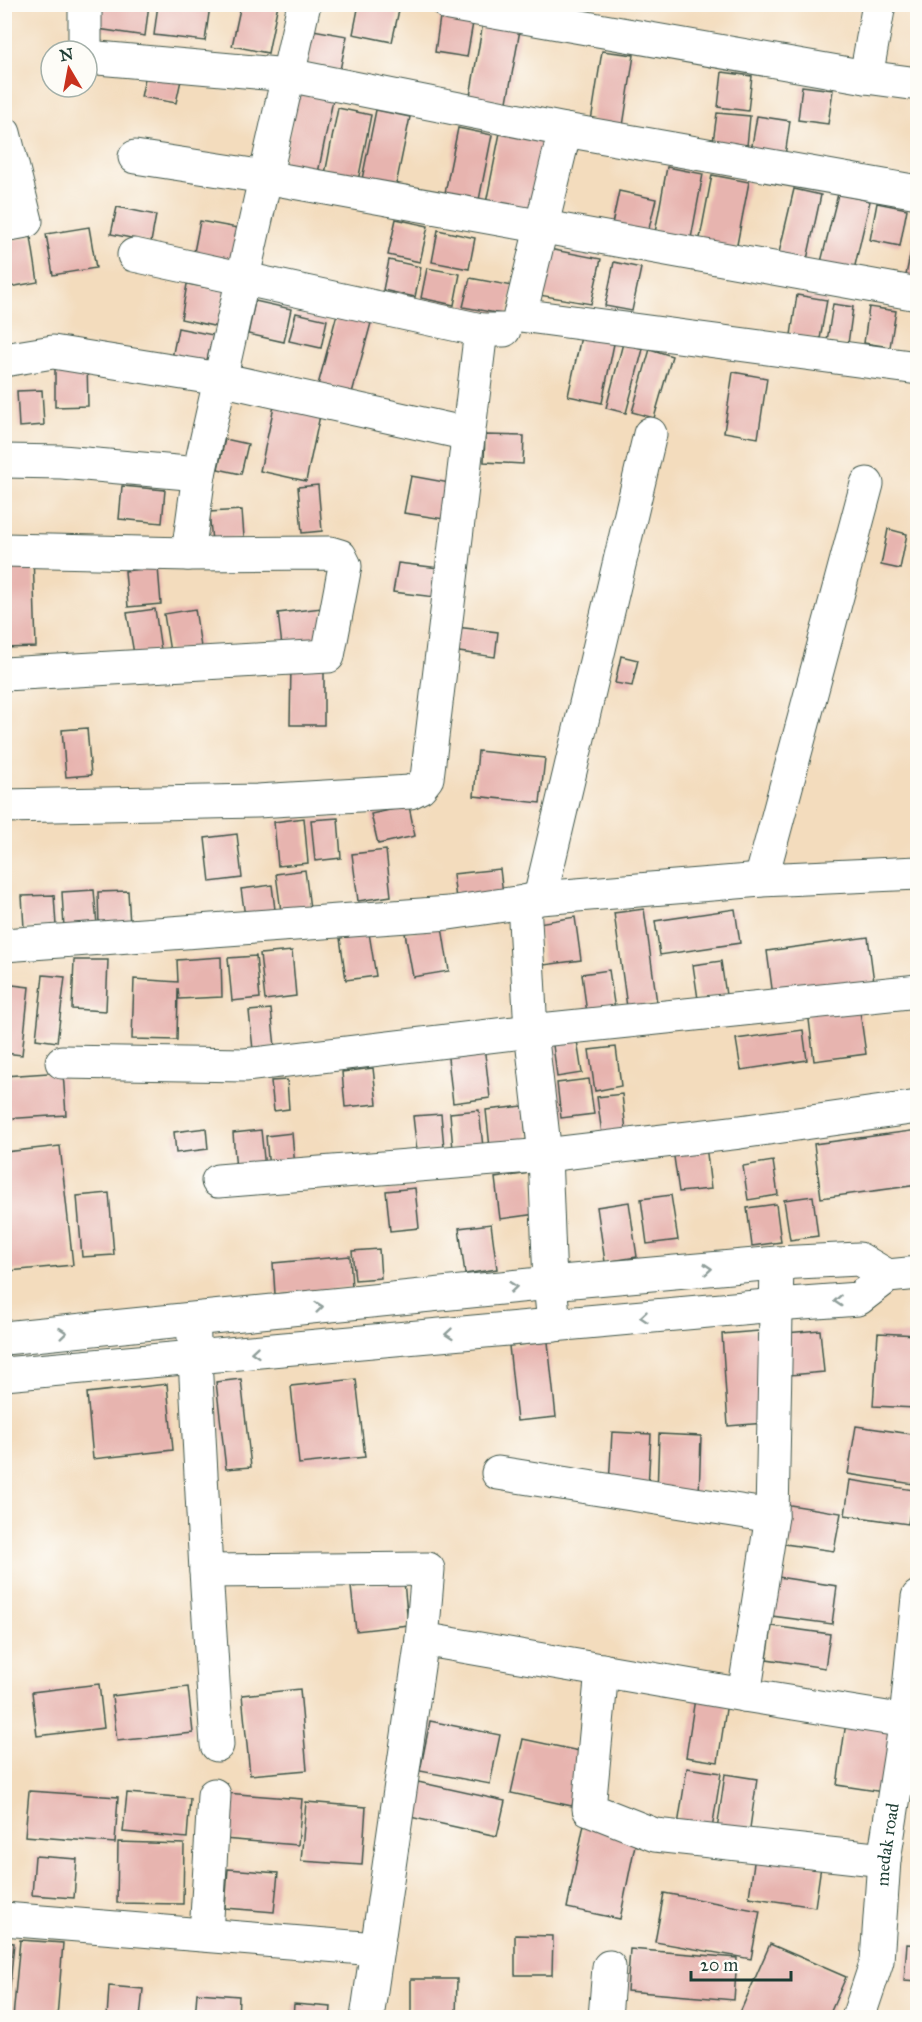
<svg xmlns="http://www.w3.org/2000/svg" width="922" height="2022" font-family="'IM FELL Great Primer',serif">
  <rect width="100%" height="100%" fill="#fdfcf7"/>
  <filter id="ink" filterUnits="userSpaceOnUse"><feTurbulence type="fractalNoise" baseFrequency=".0167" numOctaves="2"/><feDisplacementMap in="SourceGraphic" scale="12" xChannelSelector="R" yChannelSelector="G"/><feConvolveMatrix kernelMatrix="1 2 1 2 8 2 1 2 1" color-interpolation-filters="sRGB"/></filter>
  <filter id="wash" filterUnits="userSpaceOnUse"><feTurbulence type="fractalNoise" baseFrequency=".008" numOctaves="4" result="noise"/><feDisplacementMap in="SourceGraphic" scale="24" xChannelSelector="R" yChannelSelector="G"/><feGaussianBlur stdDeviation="1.35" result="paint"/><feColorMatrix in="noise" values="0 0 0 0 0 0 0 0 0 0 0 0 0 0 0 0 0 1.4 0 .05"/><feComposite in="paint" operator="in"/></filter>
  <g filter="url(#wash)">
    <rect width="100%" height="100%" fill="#f3dcbd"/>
    <g id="blocks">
      <g fill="#e7b4af">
        <path d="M101,4H149L145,36L98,29Z"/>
        <path d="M158,4L210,6L205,41L154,35Z"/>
        <path d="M241,4H278L268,53L232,46Z"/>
        <path d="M359,4H373L399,10L392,42L353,34Z"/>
        <path d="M440,17L473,23L467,57L435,52Z"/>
        <path d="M483,23L520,30L507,102L470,96Z"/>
        <path d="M313,30L347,36L340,70L307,63Z"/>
        <path d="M602,51L634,55L623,126L591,121Z"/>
        <path d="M148,64L183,71L176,103L141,97Z"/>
        <path d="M722,72L752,76L748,111L718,107Z"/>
        <path d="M802,86L833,90L828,124L798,120Z"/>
        <path d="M298,93L333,100L318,173L283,166Z"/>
        <path d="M338,108L371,115L358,181L325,174Z"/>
        <path d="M376,110L410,117L395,190L361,184Z"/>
        <path d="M717,113L750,116L747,146L713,142Z"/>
        <path d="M757,116L790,121L785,156L751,151Z"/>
        <path d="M458,128L492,135L478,205L444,198Z"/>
        <path d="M500,133L547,142L532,213L486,203Z"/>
        <path d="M667,167L703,174L690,244L654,238Z"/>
        <path d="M712,175L749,182L736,250L699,243Z"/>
        <path d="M794,189L821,195L806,264L778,257Z"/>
        <path d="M619,191L656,199L647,237L611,229Z"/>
        <path d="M838,194L870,201L853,274L820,266Z"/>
        <path d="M877,203L907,209L900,246L870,240Z"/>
        <path d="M117,207L156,215L151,242L111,234Z"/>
        <path d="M916,214H918V243L912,242Z"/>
        <path d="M396,219L428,226L420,262L388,255Z"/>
        <path d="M200,221L243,229L237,261L194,252Z"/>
        <path d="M89,227L96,268L53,275L46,234Z"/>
        <path d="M438,230L475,238L469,269L432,262Z"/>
        <path d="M31,237L38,282L4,288V241Z"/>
        <path d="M912,246L918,247V283L905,280Z"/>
        <path d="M549,249L601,259L591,304L539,295Z"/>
        <path d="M389,260L421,267L415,297L383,290Z"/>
        <path d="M614,262L641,268L632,311L605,306Z"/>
        <path d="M427,268L460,274L454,305L421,298Z"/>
        <path d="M470,278L513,286L507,315L463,307Z"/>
        <path d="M187,284L225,291L218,327L181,319Z"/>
        <path d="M797,295L827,300L820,339L791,335Z"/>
        <path d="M255,301L291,309L284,342L248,334Z"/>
        <path d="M833,304L853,307L848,344L827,341Z"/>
        <path d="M869,307L896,311L890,347L864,343Z"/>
        <path d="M296,313L327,320L321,348L289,341Z"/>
        <path d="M337,314L371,323L352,393L318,385Z"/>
        <path d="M4,315L8,329L4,330Z"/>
        <path d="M178,328L213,335L206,364L172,358Z"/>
        <path d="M582,332L615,339L602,403L568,396Z"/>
        <path d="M623,343L643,349L626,413L606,408Z"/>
        <path d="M650,349L672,356L654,418L632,412Z"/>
        <path d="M55,363H87L88,406L55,407Z"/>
        <path d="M733,372L767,378L758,438L724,432Z"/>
        <path d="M42,390L44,425L19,427L17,391Z"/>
        <path d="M276,397L322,406L306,481L260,471Z"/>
        <path d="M485,435L524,436L523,464L484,462Z"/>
        <path d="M225,439L248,444L241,474L218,469Z"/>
        <path d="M411,476L450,483L444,519L404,513Z"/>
        <path d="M318,485L322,531L302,533L298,487Z"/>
        <path d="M122,486L165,490L162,523L119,519Z"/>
        <path d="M242,510L244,537L212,541L209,512Z"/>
        <path d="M888,529L907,534L900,569L881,565Z"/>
        <path d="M33,554L36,647L4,648V555Z"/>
        <path d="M398,563L439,568L435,597L393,592Z"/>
        <path d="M158,567L161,604L128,607L125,571Z"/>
        <path d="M322,608L325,642L282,646L278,613Z"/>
        <path d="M155,609L161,650L134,654L127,613Z"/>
        <path d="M195,609L201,647L170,652L164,614Z"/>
        <path d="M456,627L498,632L495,657L452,651Z"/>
        <path d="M621,656L638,660L632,686L615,683Z"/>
        <path d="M291,663H324V725H290Z"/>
        <path d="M87,728L91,775L66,777L62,730Z"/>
        <path d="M478,751L545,758L540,803L474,796Z"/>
        <path d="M409,806L415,836L378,844L371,814Z"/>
        <path d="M304,818L308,863L278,866L274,822Z"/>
        <path d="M338,818L341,858L315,861L311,820Z"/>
        <path d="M237,834L242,878L210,882L205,838Z"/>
        <path d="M386,850L391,896L358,901L352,854Z"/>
        <path d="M500,869L503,894L456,899L453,874Z"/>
        <path d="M305,870L311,916L282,919L276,874Z"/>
        <path d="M272,885L276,918L246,923L241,889Z"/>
        <path d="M94,890L97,925L64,928L62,892Z"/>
        <path d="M128,891L130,925L99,926L98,892Z"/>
        <path d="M54,895L56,926L24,928L22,896Z"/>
        <path d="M644,909L657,1003L627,1007L614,913Z"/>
        <path d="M735,909L740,943L660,955L655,921Z"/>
        <path d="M575,917L581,960L544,965L538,923Z"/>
        <path d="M442,927L449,971L413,977L405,933Z"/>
        <path d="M369,933L376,976L346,980L340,938Z"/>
        <path d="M868,937L874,982L773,996L767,951Z"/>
        <path d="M292,951L296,996L265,1000L260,954Z"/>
        <path d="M256,956L260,998L232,1001L228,958Z"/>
        <path d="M221,957L222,997L179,999L178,988L177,1040L132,1039L134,979L178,982L177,960Z"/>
        <path d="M74,960H108L106,1011L72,1009Z"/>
        <path d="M721,961L726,995L698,999L693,965Z"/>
        <path d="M609,970L615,1010L587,1014L582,974Z"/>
        <path d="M43,975L65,977L57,1042L36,1039Z"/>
        <path d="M4,984L29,987L22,1055L4,1053Z"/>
        <path d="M859,1004L866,1054L814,1061L808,1011Z"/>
        <path d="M271,1009L275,1047L253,1050L249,1011Z"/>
        <path d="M803,1030L807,1060L741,1070L736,1039Z"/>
        <path d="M576,1034L582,1073L557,1077L552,1037Z"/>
        <path d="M484,1045L490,1098L453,1103L447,1049Z"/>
        <path d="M616,1047L621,1086L595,1091L589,1050Z"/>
        <path d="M373,1068L377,1104L345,1107L342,1072Z"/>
        <path d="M63,1072L66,1115L4,1119V1076Z"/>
        <path d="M589,1079L594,1114L561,1118L557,1083Z"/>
        <path d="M287,1080L289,1109L274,1111L271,1081Z"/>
        <path d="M622,1094L626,1131L602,1134L597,1097Z"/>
        <path d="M523,1106L527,1144L490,1148L486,1110Z"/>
        <path d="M479,1110L483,1147L453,1150L450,1113Z"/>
        <path d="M441,1114L444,1148L417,1152L413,1116Z"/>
        <path d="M206,1128L208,1149L176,1153L174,1132Z"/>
        <path d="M261,1130L265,1168L236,1171L233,1133Z"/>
        <path d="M918,1130V1185L821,1198L814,1144Z"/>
        <path d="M292,1133L295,1167L269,1170L266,1136Z"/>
        <path d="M706,1145L711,1189L679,1192L673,1150Z"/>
        <path d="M60,1146L73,1265L9,1271L5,1231V1152Z"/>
        <path d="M773,1161L778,1195L748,1200L743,1166Z"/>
        <path d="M530,1173L536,1214L500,1219L495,1178Z"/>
        <path d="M415,1188L419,1228L390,1231L386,1191Z"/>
        <path d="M109,1193L114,1255L82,1257L77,1196Z"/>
        <path d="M671,1195L678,1240L647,1244L641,1199Z"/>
        <path d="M813,1196L818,1236L790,1240L784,1200Z"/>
        <path d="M629,1202L637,1257L605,1262L597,1207Z"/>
        <path d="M776,1204L781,1242L752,1246L747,1208Z"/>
        <path d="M491,1224L497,1269L465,1274L459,1228Z"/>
        <path d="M379,1249L381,1278L355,1280L352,1251Z"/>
        <path d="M350,1256L352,1287L275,1294L273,1263Z"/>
        <path d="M820,1330L824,1372L790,1375L786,1333Z"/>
        <path d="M759,1331L765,1423L728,1426L722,1334Z"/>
        <path d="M878,1333L918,1335L916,1408L873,1406Z"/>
        <path d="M548,1342L556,1417L517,1421L509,1346Z"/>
        <path d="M241,1379L251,1467L226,1469L216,1382Z"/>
        <path d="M356,1379L365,1457L299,1464L291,1386Z"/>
        <path d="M167,1384L173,1450L93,1459L87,1393Z"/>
        <path d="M856,1426L918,1435V1455L913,1484L848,1474Z"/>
        <path d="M612,1432L651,1434L648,1488L609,1485Z"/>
        <path d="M659,1434L701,1436L699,1496L657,1495Z"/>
        <path d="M850,1480L914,1490L908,1524L845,1515Z"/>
        <path d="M784,1504L841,1513L834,1551L778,1543Z"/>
        <path d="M778,1577L837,1586L832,1624L772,1616Z"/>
        <path d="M404,1581L408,1625L356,1631L351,1587Z"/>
        <path d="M772,1626L830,1634L825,1668L767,1659Z"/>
        <path d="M99,1684L104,1728L37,1736L32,1692Z"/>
        <path d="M188,1687L193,1733L117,1741L112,1696Z"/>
        <path d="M300,1689L307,1770L250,1775L242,1695Z"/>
        <path d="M696,1692L728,1696L718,1762L686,1757Z"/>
        <path d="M430,1721L500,1735L490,1784L420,1771Z"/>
        <path d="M846,1722L893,1729L883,1792L837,1785Z"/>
        <path d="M523,1739L584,1752L572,1806L511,1793Z"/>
        <path d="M687,1768L721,1773L712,1829L678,1825Z"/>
        <path d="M725,1774L757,1779L749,1835L717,1830Z"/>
        <path d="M418,1782L505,1801L497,1836L410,1817Z"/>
        <path d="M29,1791L118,1797L115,1843L25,1836Z"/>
        <path d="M127,1793L190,1798L187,1838L123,1832Z"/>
        <path d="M226,1793L302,1799L298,1845L223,1839Z"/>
        <path d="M306,1802L366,1807L362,1865L301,1861Z"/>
        <path d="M584,1824L637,1835L620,1919L567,1908Z"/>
        <path d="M118,1842L184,1844L183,1904L117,1903Z"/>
        <path d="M35,1856L77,1859L74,1898L32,1895Z"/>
        <path d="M755,1856L821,1866L815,1907L749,1897Z"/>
        <path d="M228,1869L278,1873L274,1912L225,1908Z"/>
        <path d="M664,1893L760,1911L751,1959L655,1942Z"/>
        <path d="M515,1935L553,1936L552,1975H515Z"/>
        <path d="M20,1940L63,1943L57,2018H13Z"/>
        <path d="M4,1942L14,1943L7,2018H4Z"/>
        <path d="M770,1944L846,1977L828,2018H745L739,2015Z"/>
        <path d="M907,1944L918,1945V1982L904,1981Z"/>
        <path d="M630,1949L737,1958L734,2000L627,1991Z"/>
        <path d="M411,1979H457L456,2016L411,2015Z"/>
        <path d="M109,1986L143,1989L140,2018H107Z"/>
        <path d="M197,1993L239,1996L238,2018H195Z"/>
        <path d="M294,2004L331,2007L330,2018H293Z"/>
      </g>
    </g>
  </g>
  <g filter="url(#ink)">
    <use href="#blocks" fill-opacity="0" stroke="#3f5549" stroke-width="1.5"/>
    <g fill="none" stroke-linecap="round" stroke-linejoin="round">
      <g stroke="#3f5549" stroke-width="35">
        <g id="street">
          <path d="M85,4V51"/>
          <path d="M449,4L866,77L918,84"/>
          <path d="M87,57L288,75L565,130L918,192"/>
          <path d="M866,77L879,4"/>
          <path d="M565,130L520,315L918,368"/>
          <path d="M4,133L26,221L4,225"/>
          <path d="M135,157L265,177L918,294"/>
          <path d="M134,255L481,330H504"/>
          <path d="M4,360L53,352L220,379L468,434"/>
          <path d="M4,461L62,462L199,474"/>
          <path d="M4,550L188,554L199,474L304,4"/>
          <path d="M4,674L328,656L345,566L340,556L330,553L188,554"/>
          <path d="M4,806L257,801L410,792L420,787L427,778L481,330"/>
          <path d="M761,880L867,484"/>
          <path d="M540,898L650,434"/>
          <path d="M524,902L531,1031L545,1155L550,1283L554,1325"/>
          <path d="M4,945L449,913L524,902L540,898L761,880L918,873"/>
          <path d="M62,1062L245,1065L531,1031L918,991"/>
          <path d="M218,1181L545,1155L740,1132L918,1107"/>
          <path d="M193,1320L206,1571L428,1569L422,1639"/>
          <path d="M498,1473L772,1516"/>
          <path d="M206,1571L217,1745"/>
          <path d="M602,1670L589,1809L655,1835L884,1860"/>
          <path d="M744,1695L772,1516L777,1263"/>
          <path d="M4,1919L376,1949"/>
          <path d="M206,1935L214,1795"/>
          <path d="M367,2018L422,1639L744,1695L918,1723"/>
          <path d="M605,2018L609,1967"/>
        </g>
      </g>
      <g stroke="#3f5549" stroke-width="35">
        <g id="secondary">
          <path d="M4,1338L550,1283L777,1263L859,1259L888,1276"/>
          <path d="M4,1374L776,1305L858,1299L888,1276L918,1273"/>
          <path id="s1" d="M858,2018L877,1961L884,1860L906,1720L918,1597"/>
        </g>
      </g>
      <use href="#street" stroke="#fff" stroke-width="33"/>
      <use href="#secondary" stroke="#fff" stroke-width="33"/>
    </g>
    <defs><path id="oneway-chevron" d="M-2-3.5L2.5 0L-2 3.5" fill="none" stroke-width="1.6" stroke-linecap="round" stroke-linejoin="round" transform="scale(1.5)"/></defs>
    <g stroke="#8f9e9a">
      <use href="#oneway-chevron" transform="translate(708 1269) rotate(-5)"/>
      <use href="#oneway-chevron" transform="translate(513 1287) rotate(-6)"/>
      <use href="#oneway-chevron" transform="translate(838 1301) rotate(176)"/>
      <use href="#oneway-chevron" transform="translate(319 1307) rotate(-6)"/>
      <use href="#oneway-chevron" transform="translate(644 1317) rotate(175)"/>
      <use href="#oneway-chevron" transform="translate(63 1333) rotate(-6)"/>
      <use href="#oneway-chevron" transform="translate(449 1334) rotate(175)"/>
      <use href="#oneway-chevron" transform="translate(255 1352) rotate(175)"/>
    </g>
  </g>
  <g text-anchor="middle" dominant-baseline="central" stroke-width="4.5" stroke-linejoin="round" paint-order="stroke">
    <g font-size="18" fill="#1f3d34" stroke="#fdfcf7">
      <text stroke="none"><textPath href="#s1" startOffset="177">medak road</textPath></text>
    </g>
  </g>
  <rect width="922" height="2022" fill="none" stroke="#fdfcf7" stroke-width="24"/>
  <g transform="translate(69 69) rotate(350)"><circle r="28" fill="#fdfcf7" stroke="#a4b0a9" stroke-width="1.5"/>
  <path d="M0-4.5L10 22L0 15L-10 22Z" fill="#c8321e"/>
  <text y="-9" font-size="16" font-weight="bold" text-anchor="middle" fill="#1f3d34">N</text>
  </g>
  <path d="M691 1971v9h100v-9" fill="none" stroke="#1f3d34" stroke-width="3"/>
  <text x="700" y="1971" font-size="18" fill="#1f3d34" stroke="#fdfcf7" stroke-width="4.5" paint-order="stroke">20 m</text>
</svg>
